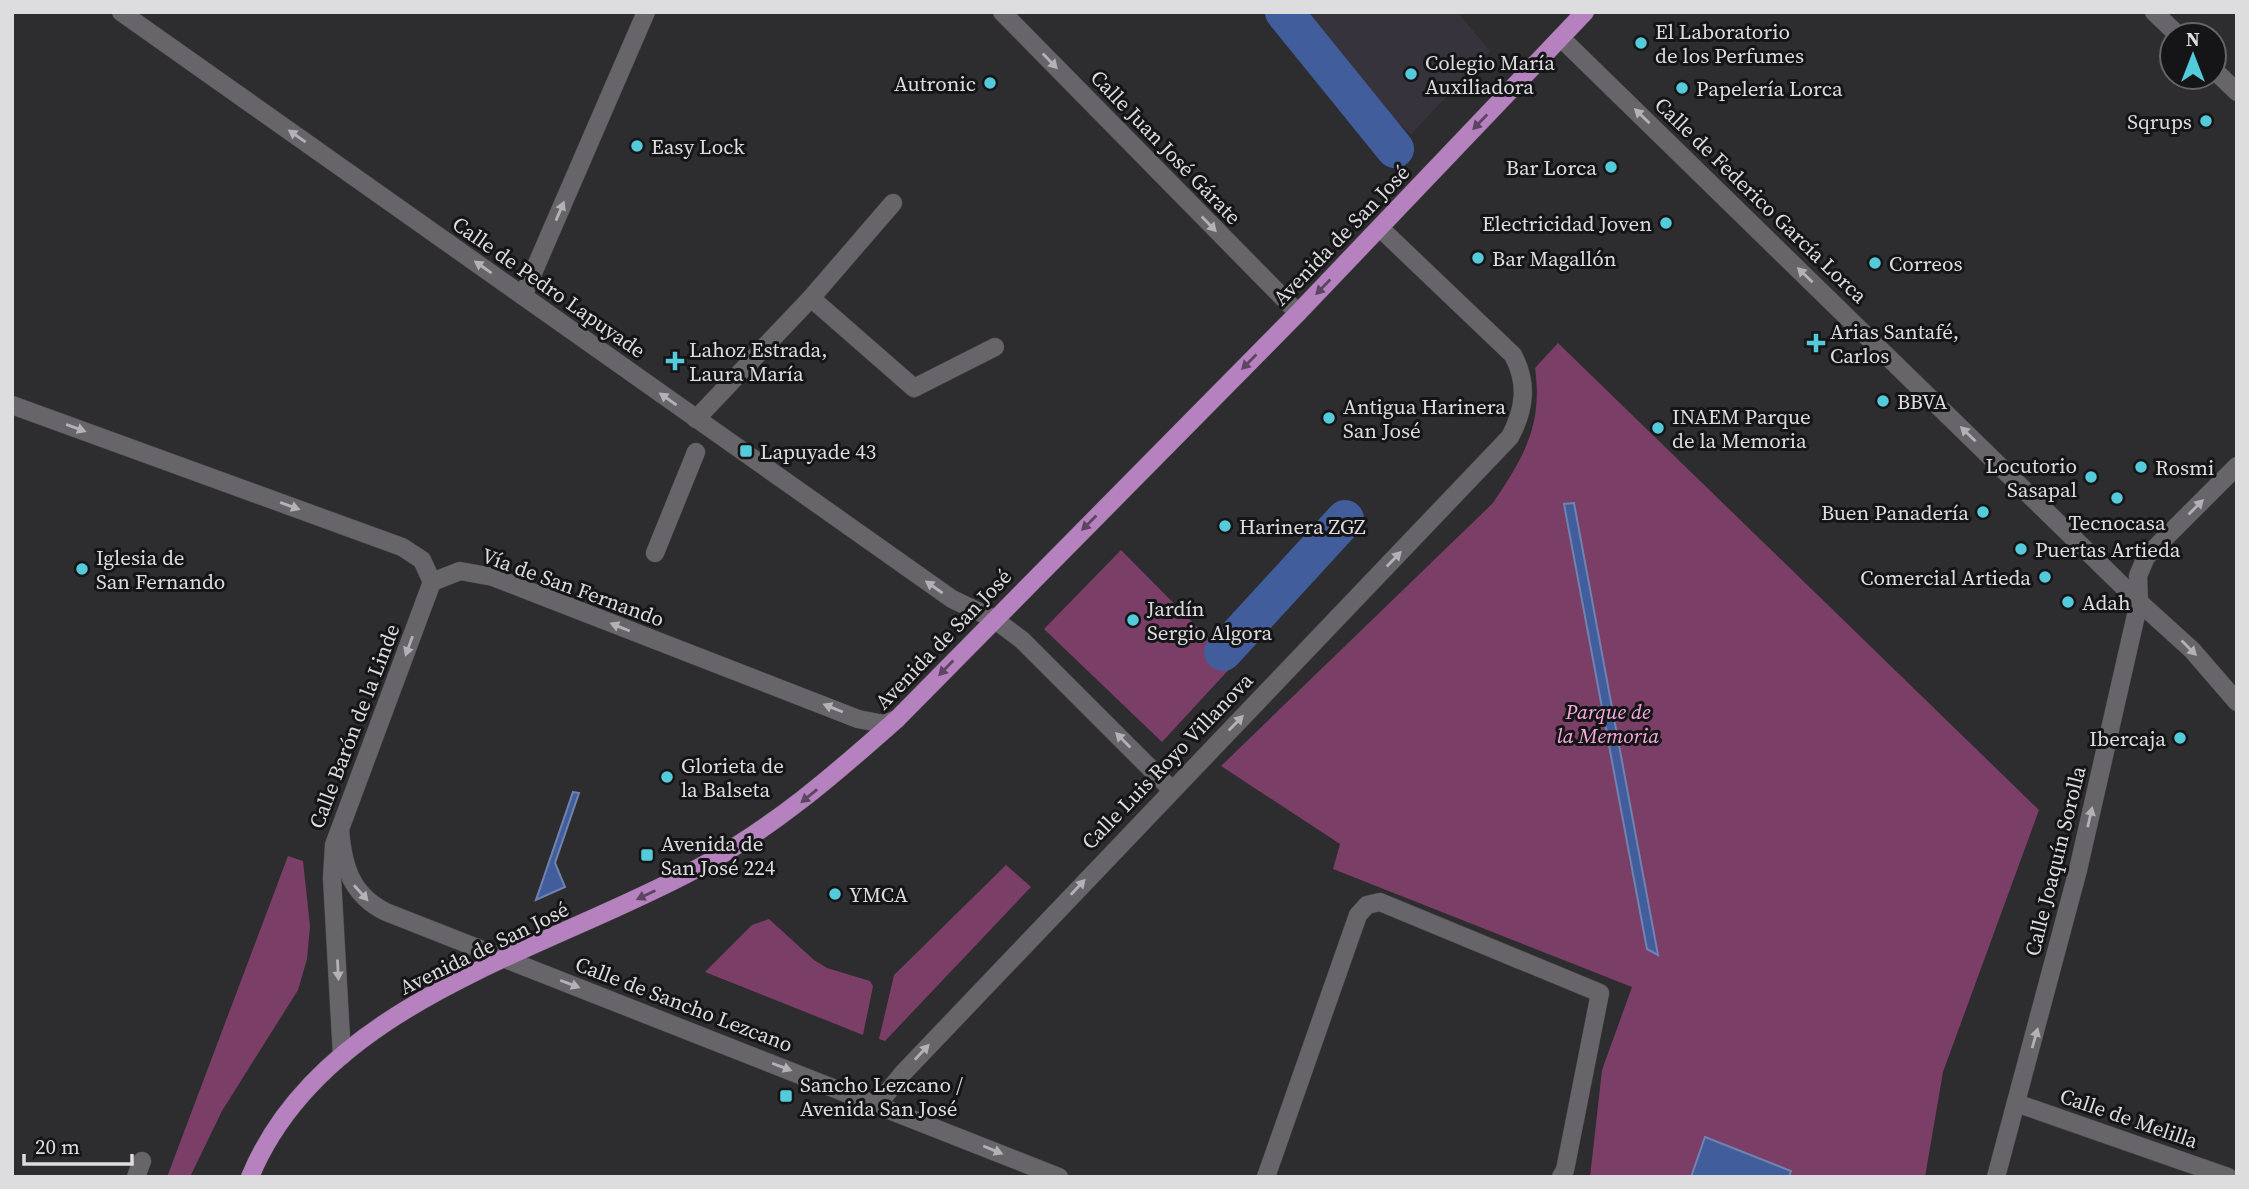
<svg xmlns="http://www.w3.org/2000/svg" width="2249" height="1189" font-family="'Source Serif 4',serif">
  <rect width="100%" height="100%" fill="#2d2c2f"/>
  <path fill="#37333c" d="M1304,12H1457L1490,51L1411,134L1365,93L1369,89L1316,34L1320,29Z"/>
  <g fill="#7a3e67">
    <path d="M1558,343L2039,810L1943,1072L1925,1177H1590L1602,1070L1632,987L1333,869L1340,844L1221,766L1493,503C1524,457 1543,425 1535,368Z"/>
    <path d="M1121,550L1234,664L1162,742L1044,629Z"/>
    <path d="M288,856L303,861L310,926L307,959L298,990L222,1111L190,1177H167Z"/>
    <path d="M1006,865L1031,887L885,1041L879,1039L894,975Z"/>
    <path d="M769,919L814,960L827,968L870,981L873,986L863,1035L705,972L752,925Z"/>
  </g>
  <g fill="#415d9c" stroke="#7083b0" stroke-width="2">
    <path d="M1574,503L1658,955L1647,949L1564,504Z"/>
    <path d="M573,792L579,793L555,863L565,887L536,900Z"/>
    <path d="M1705,1137L1791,1171L1789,1177H1691Z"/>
  </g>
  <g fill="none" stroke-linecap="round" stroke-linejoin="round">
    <g stroke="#415d9c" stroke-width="38">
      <path d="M1284,12L1395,149"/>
      <path d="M1223,652L1345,519"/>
    </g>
    <g stroke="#49484b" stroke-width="19">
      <g id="minor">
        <path d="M121,12L952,599L994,619L1022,640L1171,789"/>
        <path d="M1002,12L1298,313"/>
        <path d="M2154,12L2178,35"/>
        <path d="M1561,38L2139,602L2192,650L2237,702"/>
        <path d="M2214,70L2237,92"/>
        <path d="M523,296L646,12"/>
        <path d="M811,298L914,388L995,347"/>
        <path d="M12,405L402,547L422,560L432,582"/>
        <path d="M696,419L811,298L893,203"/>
        <path d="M655,553L696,452"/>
        <path d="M432,582L460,571L493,577L858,719L884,724L897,719"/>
        <path d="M340,830C343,866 351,895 386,912L1059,1177"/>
        <path d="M342,1056L332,878L334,845L432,582"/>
        <path d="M2016,1103L2228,1177"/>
        <path d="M878,1104L904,1072L1510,437C1525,409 1528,383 1513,355L1380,228"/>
        <path d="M136,1177L142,1161"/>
        <path d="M1266,1177L1358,915L1367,905L1380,902L1600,993L1565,1170L1561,1177"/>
        <path d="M1996,1177L2078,870L2139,602L2138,576L2146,557L2237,466"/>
      </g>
    </g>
    <g stroke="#49484b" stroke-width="19">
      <path id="major" d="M250,1177C322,1002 546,951 698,868C773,828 834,775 897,719L1298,313L1585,12"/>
    </g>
    <use href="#minor" stroke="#676569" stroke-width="18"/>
    <use href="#major" stroke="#b681bf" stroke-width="18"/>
  </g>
  <defs><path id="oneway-solid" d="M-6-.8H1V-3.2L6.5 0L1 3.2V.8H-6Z" transform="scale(1.75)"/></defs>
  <g fill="#b4b2b6">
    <use href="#oneway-solid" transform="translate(1050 61) rotate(46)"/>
    <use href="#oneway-solid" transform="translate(1642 116) rotate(-136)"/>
    <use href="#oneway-solid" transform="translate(297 136) rotate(-145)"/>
    <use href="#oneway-solid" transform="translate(560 211) rotate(-67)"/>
    <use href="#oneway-solid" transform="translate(1209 224) rotate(46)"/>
    <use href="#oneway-solid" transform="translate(483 267) rotate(-145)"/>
    <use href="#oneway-solid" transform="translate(1805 275) rotate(-136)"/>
    <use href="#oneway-solid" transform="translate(668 399) rotate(-145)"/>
    <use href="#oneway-solid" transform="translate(76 428) rotate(20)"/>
    <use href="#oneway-solid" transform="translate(1968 434) rotate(-136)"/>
    <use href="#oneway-solid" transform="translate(290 506) rotate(20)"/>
    <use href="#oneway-solid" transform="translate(2196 507) rotate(-45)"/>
    <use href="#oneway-solid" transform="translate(1394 559) rotate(-46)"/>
    <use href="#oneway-solid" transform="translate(934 587) rotate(-145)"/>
    <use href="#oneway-solid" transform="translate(620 627) rotate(-158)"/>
    <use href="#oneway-solid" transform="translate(409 646) rotate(110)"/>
    <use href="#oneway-solid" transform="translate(2189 648) rotate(45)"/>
    <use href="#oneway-solid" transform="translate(833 708) rotate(-158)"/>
    <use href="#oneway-solid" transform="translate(1236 723) rotate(-46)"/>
    <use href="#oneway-solid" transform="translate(1123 740) rotate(-135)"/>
    <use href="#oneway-solid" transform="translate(2090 817) rotate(-77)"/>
    <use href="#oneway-solid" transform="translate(1078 887) rotate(-47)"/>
    <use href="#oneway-solid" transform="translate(361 893) rotate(48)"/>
    <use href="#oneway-solid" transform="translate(338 970) rotate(87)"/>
    <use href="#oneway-solid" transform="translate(570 984) rotate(21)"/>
    <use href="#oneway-solid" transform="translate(2035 1038) rotate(-74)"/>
    <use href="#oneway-solid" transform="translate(922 1052) rotate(-47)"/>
    <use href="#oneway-solid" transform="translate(782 1067) rotate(21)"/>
    <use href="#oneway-solid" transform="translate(993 1150) rotate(22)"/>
  </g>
  <g fill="#5d4562">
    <use href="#oneway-solid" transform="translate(1480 122) rotate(134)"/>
    <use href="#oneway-solid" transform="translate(1323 287) rotate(134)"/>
    <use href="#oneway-solid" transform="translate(1249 362) rotate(135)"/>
    <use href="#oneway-solid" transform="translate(1089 523) rotate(135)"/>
    <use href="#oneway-solid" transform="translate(946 668) rotate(134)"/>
    <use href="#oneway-solid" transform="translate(809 796) rotate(141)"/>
    <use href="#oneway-solid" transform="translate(646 895) rotate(154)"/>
  </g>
  <g fill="#53cbdb" stroke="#151416" stroke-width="2.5">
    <circle cx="1641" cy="43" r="7"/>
    <circle cx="1411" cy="74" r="7"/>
    <circle cx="990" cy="83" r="7"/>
    <circle cx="1682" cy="88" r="7"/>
    <circle cx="2206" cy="121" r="7"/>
    <circle cx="637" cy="146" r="7"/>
    <circle cx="1611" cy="167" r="7"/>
    <circle cx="1666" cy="223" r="7"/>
    <circle cx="1478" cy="258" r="7"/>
    <circle cx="1875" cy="263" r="7"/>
    <path d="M1812.5 332.5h7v7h7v7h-7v7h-7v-7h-7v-7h7z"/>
    <path d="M671.5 350.5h7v7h7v7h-7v7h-7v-7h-7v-7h7z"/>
    <circle cx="1883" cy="401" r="7"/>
    <circle cx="1329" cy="418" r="7"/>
    <circle cx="1658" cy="428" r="7"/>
    <rect x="739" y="444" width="14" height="14" rx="3.5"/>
    <circle cx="2141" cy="467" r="7"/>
    <circle cx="2091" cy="477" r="7"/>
    <circle cx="2117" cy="498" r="7"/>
    <circle cx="1983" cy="512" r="7"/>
    <circle cx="1225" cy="526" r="7"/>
    <circle cx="2021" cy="549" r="7"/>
    <circle cx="82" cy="569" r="7"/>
    <circle cx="2045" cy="577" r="7"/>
    <circle cx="2068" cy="602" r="7"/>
    <circle cx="1133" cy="620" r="7"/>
    <circle cx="2180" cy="738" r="7"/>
    <circle cx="667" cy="777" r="7"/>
    <rect x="640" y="848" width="14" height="14" rx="3.5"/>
    <circle cx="835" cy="894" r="7"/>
    <rect x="779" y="1089" width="14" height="14" rx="3.5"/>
  </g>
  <g text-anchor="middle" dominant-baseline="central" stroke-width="6" stroke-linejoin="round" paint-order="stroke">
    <g font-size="21" fill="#dddcdf" stroke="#151416" text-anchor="start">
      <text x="1655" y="31">El Laboratorio<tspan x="1655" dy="24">de los Perfumes</tspan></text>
      <text x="1425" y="62">Colegio María<tspan x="1425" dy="24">Auxiliadora</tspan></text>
      <text x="976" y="83" text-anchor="end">Autronic</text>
      <text x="1696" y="88">Papelería Lorca</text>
      <text x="2192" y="121" text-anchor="end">Sqrups</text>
      <text x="651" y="146">Easy Lock</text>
      <text x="1597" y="167" text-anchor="end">Bar Lorca</text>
      <text x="1652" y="223" text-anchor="end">Electricidad Joven</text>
      <text x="1492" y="258">Bar Magallón</text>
      <text x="1889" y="263">Correos</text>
      <text x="1830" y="331">Arias Santafé,<tspan x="1830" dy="24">Carlos</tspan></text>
      <text x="689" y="349">Lahoz Estrada,<tspan x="689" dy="24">Laura María</tspan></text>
      <text x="1897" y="401">BBVA</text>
      <text x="1343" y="406">Antigua Harinera<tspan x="1343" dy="24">San José</tspan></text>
      <text x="1672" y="416">INAEM Parque<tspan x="1672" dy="24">de la Memoria</tspan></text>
      <text x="760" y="451">Lapuyade 43</text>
      <text x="2077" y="465" text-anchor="end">Locutorio<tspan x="2077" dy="24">Sasapal</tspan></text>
      <text x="2155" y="467">Rosmi</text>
      <text x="1969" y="512" text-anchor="end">Buen Panadería</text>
      <text x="2117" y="522" text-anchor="middle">Tecnocasa</text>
      <text x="1239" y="526">Harinera ZGZ</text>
      <text x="2035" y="549">Puertas Artieda</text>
      <text x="96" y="557">Iglesia de<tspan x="96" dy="24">San Fernando</tspan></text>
      <text x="2031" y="577" text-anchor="end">Comercial Artieda</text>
      <text x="2082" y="602">Adah</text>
      <text x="1147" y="608">Jardín<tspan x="1147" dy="24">Sergio Algora</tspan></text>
      <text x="2166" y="738" text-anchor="end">Ibercaja</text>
      <text x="681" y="765">Glorieta de<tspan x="681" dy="24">la Balseta</tspan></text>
      <text x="661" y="843">Avenida de<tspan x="661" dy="24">San José 224</tspan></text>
      <text x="849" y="894">YMCA</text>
      <text x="800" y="1084">Sancho Lezcano /<tspan x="800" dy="24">Avenida San José</tspan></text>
    </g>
    <g font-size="21" fill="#dddcdf" stroke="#151416">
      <text transform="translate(1166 147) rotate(46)">Calle Juan José Gárate</text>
      <text transform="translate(1761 200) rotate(44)">Calle de Federico García Lorca</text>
      <text transform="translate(1341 235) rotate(-46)">Avenida de San José</text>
      <text transform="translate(549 287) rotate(35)">Calle de Pedro Lapuyade</text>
      <text transform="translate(573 587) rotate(20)">Vía de San Fernando</text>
      <text transform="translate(943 639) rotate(-46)">Avenida de San José</text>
      <text transform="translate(354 726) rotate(-69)">Calle Barón de la Linde</text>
      <text transform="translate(1167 761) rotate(-46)">Calle Luis Royo Villanova</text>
      <text transform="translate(2055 861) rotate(-76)">Calle Joaquín Sorolla</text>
      <text transform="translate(484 948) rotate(-26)">Avenida de San José</text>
      <text transform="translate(684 1004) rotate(21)">Calle de Sancho Lezcano</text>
      <text transform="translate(2129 1118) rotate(19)">Calle de Melilla</text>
    </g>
    <g font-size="21" font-style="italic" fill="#faacdf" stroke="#151416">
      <text x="1608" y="711">Parque de<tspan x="1608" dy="24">la Memoria</tspan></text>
    </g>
  </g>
  <rect width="2249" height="1189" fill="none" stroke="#dddcdf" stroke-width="28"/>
  <g transform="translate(2193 56)"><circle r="33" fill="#151416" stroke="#656466" stroke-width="2"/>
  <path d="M0-5L12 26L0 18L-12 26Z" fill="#53cbdb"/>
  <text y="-10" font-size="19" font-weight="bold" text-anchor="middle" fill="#dddcdf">N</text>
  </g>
  <path d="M24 1154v10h108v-10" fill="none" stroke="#dddcdf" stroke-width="3.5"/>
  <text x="35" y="1154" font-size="21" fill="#dddcdf" stroke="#151416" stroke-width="5" paint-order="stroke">20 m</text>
</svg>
